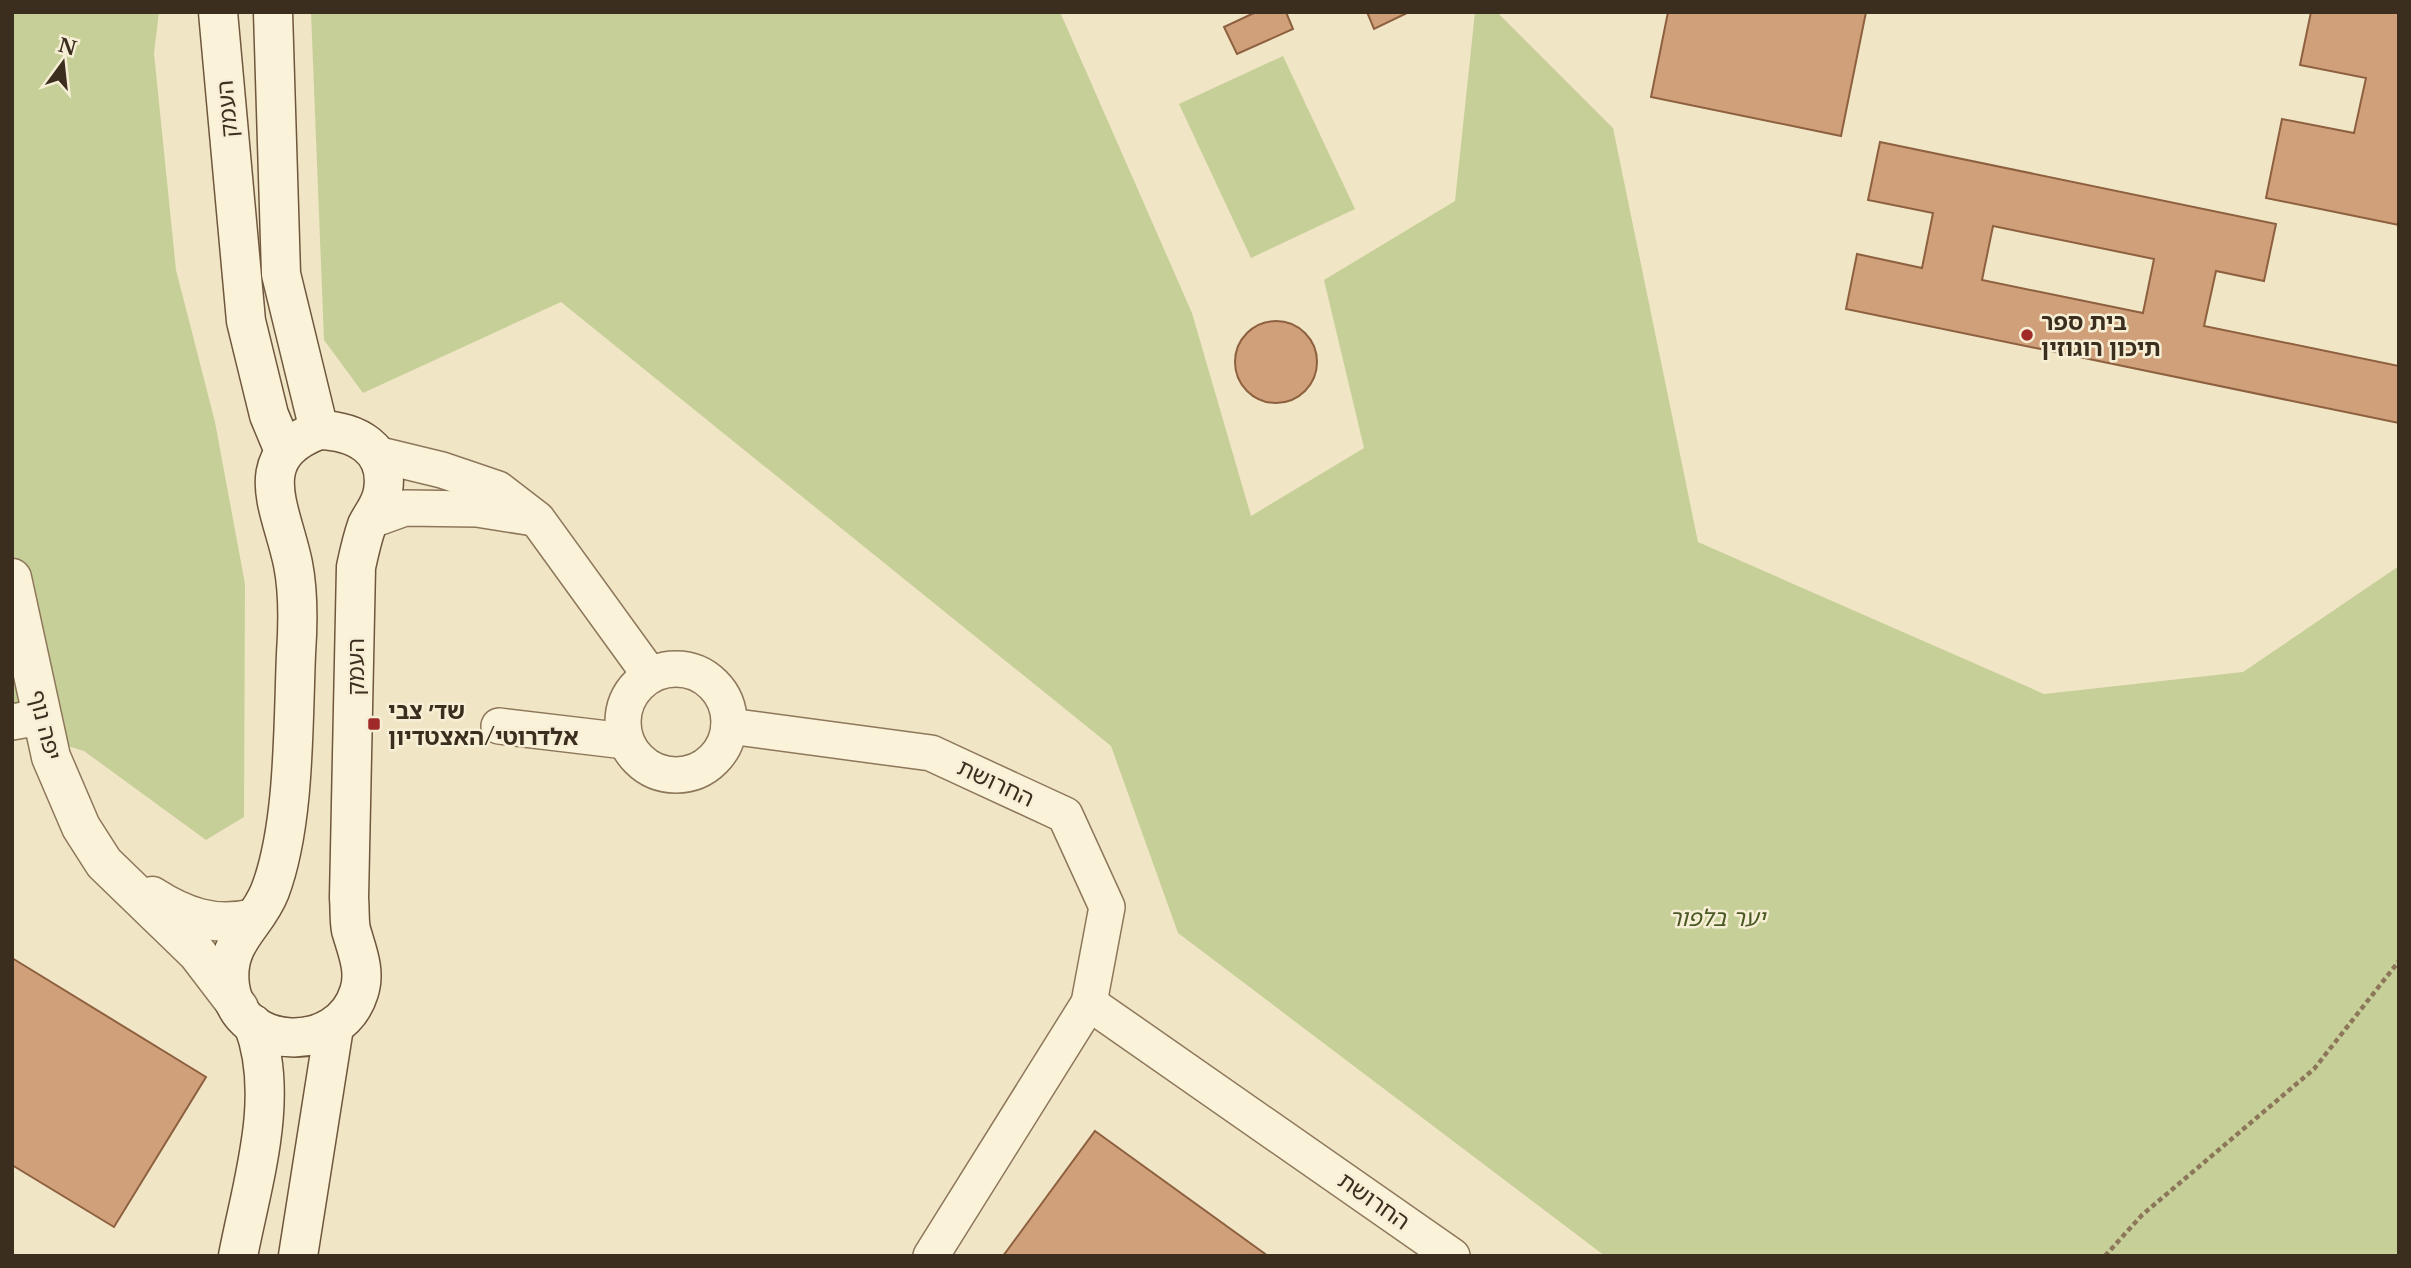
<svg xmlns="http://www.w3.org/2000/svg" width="2411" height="1268" font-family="'Libre Baskerville','Noto Sans Hebrew',serif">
  <rect width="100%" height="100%" fill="#f0e5c5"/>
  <g fill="#c7cf98">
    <path d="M12,12H159L154,53L176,270L215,422L245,584L244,817L206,840L84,751L12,729Z"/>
    <path d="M311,12H1060L1192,313L1251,516L1364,448L1324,280L1455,201L1475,12H1497L1613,128L1698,542L2044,694L2243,672L2399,566V1256H1605L1178,933L1111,746L561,302L363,393L324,340Z"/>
    <path d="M1283,56L1355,209L1251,258L1179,104Z"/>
  </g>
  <g fill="#d0a07a" stroke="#8d603f" stroke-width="2" fill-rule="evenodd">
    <path d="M1256,12H1286L1293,29L1237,54L1224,27Z"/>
    <path d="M1367,12H1409L1374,29Z"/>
    <path d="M1668,12H1866L1841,136L1651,97Z"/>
    <path d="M2311,12H2399V225L2266,198L2282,119L2354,133L2366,78L2300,65Z"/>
    <path d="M1880,142L2276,224L2264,281L2216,271L2204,326L2399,366V423L1846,309L1857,254L1922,268L1933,213L1868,200ZM1993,226L2154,259L2143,313L1982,280Z"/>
    <circle cx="1276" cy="362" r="41"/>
    <path d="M12,958L206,1077L114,1227L12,1165Z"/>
    <path d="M1095,1131L1268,1256H1003Z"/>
  </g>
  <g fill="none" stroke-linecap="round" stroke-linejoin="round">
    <g stroke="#8d775a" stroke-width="38">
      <g id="minor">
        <path d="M376,454L442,470L498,489L537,519L650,675"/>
        <path d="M369,521L405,508L477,509L534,518"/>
        <circle cx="676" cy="722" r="53"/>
        <path d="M12,722L41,717"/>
        <path d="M499,726L625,741"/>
        <path d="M729,726L931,753L1065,815L1107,907L1089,1003L931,1256"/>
        <path d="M1089,1003L1452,1256"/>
      </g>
    </g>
    <g stroke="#8d775a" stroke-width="41">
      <g id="tertiary">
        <path d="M12,578L51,757L81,827L104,863L197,953L239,1008"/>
        <path d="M152,896C183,916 215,928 253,918"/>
      </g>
    </g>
    <g stroke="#6f573d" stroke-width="41">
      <g id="secondary">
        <path d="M218,12L246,321L269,415L284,451"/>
        <path d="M273,12L281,274L319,430"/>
        <path d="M319,430C355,431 390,448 383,491C381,505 373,513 367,525C362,539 359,553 356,567L349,898C350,909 349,920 351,930C357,951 366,971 359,992C340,1055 239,1052 230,986C224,941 256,927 270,891C295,825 293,725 296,654C298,625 299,594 293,564C282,509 247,457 319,430Z"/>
        <path d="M238,1256C252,1183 281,1096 253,1024"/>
        <path d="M298,1256L334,1027"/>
      </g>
    </g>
    <path stroke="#8d775a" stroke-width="4.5" stroke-dasharray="5 3.5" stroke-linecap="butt" d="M2105,1256L2142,1215L2314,1069L2399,961"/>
    <use href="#minor" stroke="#faf2d9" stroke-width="35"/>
    <use href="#tertiary" stroke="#faf2d9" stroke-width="38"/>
    <use href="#secondary" stroke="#faf2d9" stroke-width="38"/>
  </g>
  <g fill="#9f2a27" stroke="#f7efd5" stroke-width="2.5">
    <circle cx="2027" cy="335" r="7"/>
    <rect x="367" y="717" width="14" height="14" rx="3.5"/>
  </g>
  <g text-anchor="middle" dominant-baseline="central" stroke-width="5" stroke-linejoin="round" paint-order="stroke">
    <g font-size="23" fill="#3c2e1f" stroke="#f7efd5">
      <text transform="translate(227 109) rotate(-95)">העמק</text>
      <text transform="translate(356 667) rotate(-90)">העמק</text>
      <text transform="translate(45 725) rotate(76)">יפה נוף</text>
      <text transform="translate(996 783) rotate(25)">החרושת</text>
      <text transform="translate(1374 1201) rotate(35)">החרושת</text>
    </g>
    <g font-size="23" font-weight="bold" fill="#3c2e1f" stroke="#f7efd5" text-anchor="start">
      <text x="2041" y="322">בית ספר<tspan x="2041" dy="26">תיכון רוגוזין</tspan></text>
      <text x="388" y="711">שד׳ צבי<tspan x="388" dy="26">אלדרוטי/האצטדיון</tspan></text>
    </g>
    <g font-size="23" font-style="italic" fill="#4a5924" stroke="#f7efd5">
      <text x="1717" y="918">יער בלפור</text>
    </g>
  </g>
  <rect width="2411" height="1268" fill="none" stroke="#3c2e1f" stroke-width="28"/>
  <g transform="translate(63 63) rotate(15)" stroke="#f7efd5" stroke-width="5" paint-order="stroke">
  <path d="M0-5L12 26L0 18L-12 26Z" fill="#3c2e1f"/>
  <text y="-10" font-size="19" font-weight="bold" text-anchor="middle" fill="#3c2e1f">N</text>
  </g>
</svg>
